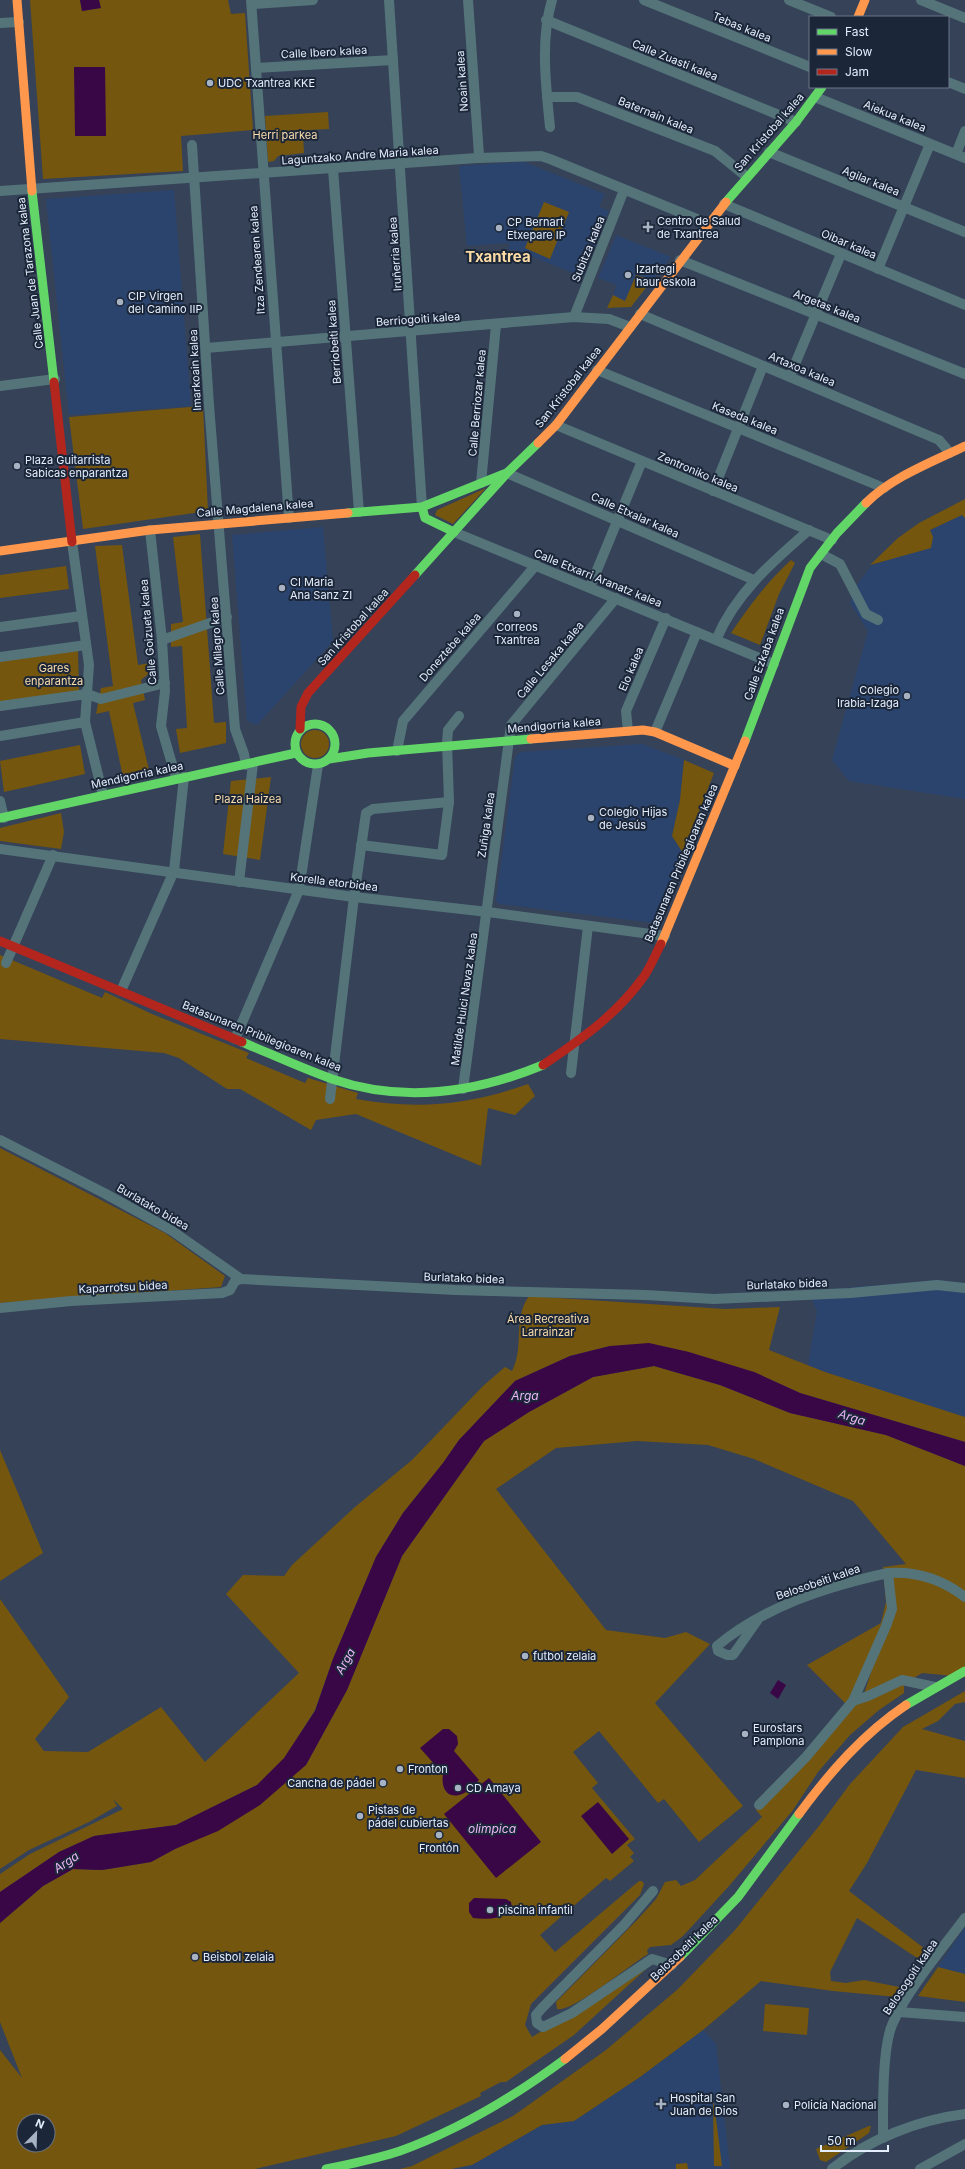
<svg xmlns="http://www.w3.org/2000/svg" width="965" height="2169" font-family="Inter,sans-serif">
  <rect width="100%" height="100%" fill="#354258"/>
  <g fill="#2b446e">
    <path d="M524,162L605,194L599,207L609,211L583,277L516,250H508L509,243L467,246L459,166Z"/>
    <path d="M174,190L191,406L69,415L46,199Z"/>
    <path d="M616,235L671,257L631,307L607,308L617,285L598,278Z"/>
    <path d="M962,515L965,518V799L849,781L832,760L868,631L850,603L857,585L871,566L896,557L931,548L930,530Z"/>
    <path d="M323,527L333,641L257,725L247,721L232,535Z"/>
    <path d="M642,744L684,760L680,800L672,836L683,853L655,923L499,904L496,900L515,757L520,752Z"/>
    <path d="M938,1280L965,1283V1422L808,1366L817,1311L808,1291Z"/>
    <path d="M965,1927V2002L918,1996L938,1967Z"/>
    <path d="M703,2030L716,2044L730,2169H451L472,2165L542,2125L574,2121L640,2077Z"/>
  </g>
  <g fill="#75560e" fill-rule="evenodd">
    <path d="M30,0H80L82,11L100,8L99,0H228L231,14L245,13L253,130L181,136L183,171L43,179Z"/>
    <path d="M328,112L329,129L308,130V133H303L304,153L278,156L274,161L268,162L265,116Z"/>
    <path d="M544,202L569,212L550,259L525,248Z"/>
    <path d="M636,275L652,280L631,307L607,308L613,295L625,301Z"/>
    <path d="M203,406L208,511L83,529L69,417Z"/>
    <path d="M486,488L453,524L435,515L437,510Z"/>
    <path d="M965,499V518L962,515L930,530L933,537L931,548L870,565L898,538L919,523Z"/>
    <path d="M200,534L214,723L226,722V743L180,753L176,729L187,728L182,646L171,647V624L183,622L173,537Z"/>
    <path d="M122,545L138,665L150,663L151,672L141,680L145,700L133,703L151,778L126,782L123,777L109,711L96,714L101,688L113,686L95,546Z"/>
    <path d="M791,560L795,563L779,594L760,645L731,633C749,606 767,582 791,560Z"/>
    <path d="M66,566L69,589L0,598V575Z"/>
    <path d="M78,649L79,692L0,703V661Z"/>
    <circle cx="315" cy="744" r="14"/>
    <path d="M80,745L85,774L4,792L0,761Z"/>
    <path d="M684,760L714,773L683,853L672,836L680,800Z"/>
    <path d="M271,777L260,860L223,854L231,781Z"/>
    <path d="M61,813L64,832L61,849L0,841V828Z"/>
    <path d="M0,955L102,998L105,992L152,1014L249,1053L246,1058L305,1083L308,1078L358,1093L356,1099C418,1110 469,1105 528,1084L535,1096L515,1115L488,1108L481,1166L356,1114L316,1120L311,1130L240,1089H227L179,1058L164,1053L0,1039Z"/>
    <path d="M0,1148L165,1233L225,1276L221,1287L0,1303Z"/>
    <path d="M529,1296L725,1309L780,1307L769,1350L825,1372L965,1417V1442L800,1393L754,1372L610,1346L570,1356L515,1381L459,1440L443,1463L403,1513L376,1557L333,1659L315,1710L284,1759L257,1785L176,1825L94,1836L59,1852L0,1892V1874L30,1854L123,1809L113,1799L117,1806L89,1822L29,1850L0,1869V1599L69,1697L35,1739L44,1751L88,1752L161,1707L205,1762L299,1673L226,1594L243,1575L284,1576L292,1565L355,1507L412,1460L483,1386L505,1367L512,1371C525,1346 512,1320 529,1296Z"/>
    <path d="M654,1366L720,1385L790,1413L886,1435L965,1466V1677L922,1673L904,1684V1693L879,1710L850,1735L818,1772L793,1810L729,1886L683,1936L671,1945L650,1947L647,1950L648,1954C631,1964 572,2013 557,2009L556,2002L637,1920L656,1899L665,1882L676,1880L681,1886L695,1880L762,1817L756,1810L759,1805L849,1707L807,1665L881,1623L886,1602L883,1567L906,1564L853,1501L754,1459L708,1445L637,1441L556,1448L496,1489L606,1630L665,1638L686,1632L710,1644L655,1703L743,1806L699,1842L664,1799L658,1803L599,1731L573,1752L598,1783L592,1788L635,1839L627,1845L634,1853L630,1857L634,1861L610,1881L606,1878L540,1935L555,1952L639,1881H642L644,1884L640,1895L531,2004L525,2025L532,2037L647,1967L646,1969L574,2035L506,2082H501L480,2093L481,2096L396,2136L255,2169H0V2050L22,2078L0,2022V1923L43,1886L73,1869L102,1870L151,1862L175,1849L306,1765L347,1690L402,1556L484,1441L529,1412L593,1377ZM884,1632L863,1697L853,1700ZM24,2121H48V2145H24Z"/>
    <path d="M0,1450L43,1553L0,1581Z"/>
    <path d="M965,1691V1702L955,1704L938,1721L922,1729L965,1741V1778L916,1770L867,1863L849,1891L929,1952L923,1962L857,1918L830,1972L831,1981L846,1983L864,1980L904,1988L897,1997L833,1991L761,1981L703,2030L640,2077L574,2121L542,2125L472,2165L451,2169H400L412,2166L513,2116L606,2050L678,1989L735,1930L819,1826L850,1784L903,1727Z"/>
    <path d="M938,1967L965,1974V2002L918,1996Z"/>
    <path d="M765,2004L809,2008L807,2035L763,2031Z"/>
    <path d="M713,2103H714L722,2166H714Z"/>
    <path d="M869,2126H871L869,2133L826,2162L820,2160L816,2149Z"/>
    <path d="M687,2163L688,2169H676V2164Z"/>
  </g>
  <g fill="#390646">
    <path d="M80,0H99L101,8L82,11Z"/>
    <path d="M74,67H105L106,136H75Z"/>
    <path d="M649,1343L689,1352L754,1372L800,1393L965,1442V1466L886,1435L790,1413L720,1385L654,1366L593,1377L529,1412L484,1441L402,1556L347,1690L306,1765L260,1805L218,1831L175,1849L151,1862L102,1870L73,1869L43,1886L0,1923V1892L59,1852L94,1836L176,1825L257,1785L284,1758L315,1711L333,1659L376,1557L403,1513L443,1463L459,1440L515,1381L570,1356L610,1346Z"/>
    <path d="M778,1680L786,1685L778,1699L770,1693Z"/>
    <path d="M443,1729H449L457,1736L458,1744L454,1751L479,1780C474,1785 468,1792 462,1794C446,1800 441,1787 443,1774L420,1748Z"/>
    <path d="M489,1778L541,1842L496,1878L444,1814Z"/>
    <path d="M598,1802L629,1839L612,1854L581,1816Z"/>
    <path d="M474,1898L506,1899L511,1902L512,1909C503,1919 486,1920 473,1918L469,1912V1903Z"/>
  </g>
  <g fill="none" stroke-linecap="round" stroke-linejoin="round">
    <g stroke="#54747a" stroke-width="10">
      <path d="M251,0L289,518"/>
      <path d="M389,0L422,507"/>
      <path d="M468,0L479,155L477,158"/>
      <path d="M644,0L810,67"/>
      <path d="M789,0L831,17"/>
      <path d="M921,0L965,18"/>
      <path d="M252,4L313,0"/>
      <path d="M546,20L796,122"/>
      <path d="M0,23L19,22"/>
      <path d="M256,68L393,60"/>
      <path d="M948,82L965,89"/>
      <path d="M547,97H577L715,151L747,177"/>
      <path d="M815,97L965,158"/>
      <path d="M550,127C546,86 540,40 552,0"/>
      <path d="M192,145L209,405L235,729L244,754L246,765"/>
      <path d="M769,152L965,232"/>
      <path d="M956,154L965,131"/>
      <path d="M333,169L359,512"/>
      <path d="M0,191L477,158L541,156L550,159L709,224"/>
      <path d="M724,204L965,305"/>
      <path d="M680,260L965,374"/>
      <path d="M878,269L930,144"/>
      <path d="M640,314L939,440L950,453"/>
      <path d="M574,317L624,190"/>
      <path d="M206,348L574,317L609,319L630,327"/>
      <path d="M597,370L884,488"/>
      <path d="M790,376L841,254"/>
      <path d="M0,386L55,379"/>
      <path d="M556,425L832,540"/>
      <path d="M507,473L754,580"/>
      <path d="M481,483L496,325"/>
      <path d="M713,491L763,366"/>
      <path d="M150,530L162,640L165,691L161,726L176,778"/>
      <path d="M454,532L774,664"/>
      <path d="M72,542L89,665L85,722L103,795"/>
      <path d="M821,554L840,564L866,614L878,620"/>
      <path d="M590,587L642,461"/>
      <path d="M0,627L81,616"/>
      <path d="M162,640L227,617"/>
      <path d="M716,640C735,594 772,562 809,530"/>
      <path d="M0,657L86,645"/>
      <path d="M0,706L87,694L101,699L165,683"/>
      <path d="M628,731L626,711L666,618"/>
      <path d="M655,732L697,632"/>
      <path d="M0,736L85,722"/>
      <path d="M397,751L403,721L536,565"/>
      <path d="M0,801L4,818"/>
      <path d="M361,845L442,855L449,802L447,743L448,730L459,716"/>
      <path d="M0,849L354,897L488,912L665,936"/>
      <path d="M239,882L253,764"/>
      <path d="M6,963L53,855"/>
      <path d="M121,991L174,871L184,777"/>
      <path d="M235,1039L299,890L318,765"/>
      <path d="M571,1073L588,926"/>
      <path d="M463,1089L511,725L616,598"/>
      <path d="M330,1099L354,897L366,813L373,809L449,802"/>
      <path d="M0,1140L104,1193L171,1230L241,1279L455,1290L646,1295L714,1299L850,1293L937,1285L965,1288"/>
      <path d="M0,1308L71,1301L222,1293L230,1290L235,1281L241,1279"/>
      <path d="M888,1573C916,1571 943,1580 965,1597"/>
      <path d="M759,1618L733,1655H727L718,1651L717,1646C765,1606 828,1586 888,1573L892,1609L886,1626L853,1701L806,1757L759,1805"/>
      <path d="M853,1701L868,1696L902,1680L935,1687"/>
      <path d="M653,1891L624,1925L542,2008L536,2015L537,2023L543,2027L572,2013L652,1959L672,1965"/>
      <path d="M899,2012L965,2017"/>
      <path d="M883,2138C883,2110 882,2049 892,2025C906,1991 943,1948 965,1918"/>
      <path d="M832,2169C869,2139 918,2120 965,2114"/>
      <path d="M920,2169L965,2144"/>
    </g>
    <g stroke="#63d668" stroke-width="9">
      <path d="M32,191L54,382"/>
      <path d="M726,202L796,122L822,87"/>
      <path d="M422,507L425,518L454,532"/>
      <path d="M348,513L422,507L504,474"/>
      <path d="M415,575L507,473L538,443"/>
      <circle cx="315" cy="744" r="20"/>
      <path d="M745,741L810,568L837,533L866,503"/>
      <path d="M329,759L368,753L531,739"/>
      <path d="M0,818L296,753"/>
      <path d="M242,1042C271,1054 301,1068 332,1079C402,1103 475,1093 543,1065"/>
      <path d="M906,1705L965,1671"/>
      <path d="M680,1957L738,1897L799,1814"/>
      <path d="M326,2169C351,2164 376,2159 400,2151C459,2130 515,2096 565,2059"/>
    </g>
    <g stroke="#ff974d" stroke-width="9">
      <path d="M17,0L32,191"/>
      <path d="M858,17L865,0"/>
      <path d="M538,443L556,425L726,202"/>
      <path d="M866,503C892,477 932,462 965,446"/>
      <path d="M0,551L150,530L348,513"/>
      <path d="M531,739L643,730L655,732L735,766"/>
      <path d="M661,944L745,741"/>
      <path d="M799,1814C830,1772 863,1734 906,1705"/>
      <path d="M565,2059L602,2029L680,1957"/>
    </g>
    <g stroke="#b3261e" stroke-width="9">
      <path d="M54,382L72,542"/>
      <path d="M300,729L301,707L308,693L415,575"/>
      <path d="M0,941L242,1042"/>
      <path d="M543,1065C580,1040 615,1016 642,979C650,969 655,955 661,944"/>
    </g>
  </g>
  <g fill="#a7b2c3" stroke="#1b2638" stroke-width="1.5">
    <circle cx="210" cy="83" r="4"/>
    <path d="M646 221h4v4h4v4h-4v4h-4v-4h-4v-4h4z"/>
    <circle cx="499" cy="228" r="4"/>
    <circle cx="628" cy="275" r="4"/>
    <circle cx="120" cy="302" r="4"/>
    <circle cx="17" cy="466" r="4"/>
    <circle cx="282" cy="588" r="4"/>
    <circle cx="517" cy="614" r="4"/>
    <circle cx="907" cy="696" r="4"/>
    <circle cx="591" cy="818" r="4"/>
    <circle cx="525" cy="1656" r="4"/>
    <circle cx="745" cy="1734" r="4"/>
    <circle cx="400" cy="1769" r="4"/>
    <circle cx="383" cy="1783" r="4"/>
    <circle cx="458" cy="1788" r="4"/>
    <circle cx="360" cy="1816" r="4"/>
    <circle cx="439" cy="1835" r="4"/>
    <circle cx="490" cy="1910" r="4"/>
    <circle cx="195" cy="1957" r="4"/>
    <path d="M659 2098h4v4h4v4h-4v4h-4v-4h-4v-4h4z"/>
    <circle cx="786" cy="2105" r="4"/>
  </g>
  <g text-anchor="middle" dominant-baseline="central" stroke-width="4" stroke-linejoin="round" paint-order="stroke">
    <g font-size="11" fill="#e4eefd" stroke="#1b2638">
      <text transform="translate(742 27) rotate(22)">Tebas kalea</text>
      <text transform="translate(324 52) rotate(-3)">Calle Ibero kalea</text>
      <text transform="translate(675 60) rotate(22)">Calle Zuasti kalea</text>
      <text transform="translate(462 81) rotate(-94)">Noain kalea</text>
      <text transform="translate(656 115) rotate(22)">Baternain kalea</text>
      <text transform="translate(895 116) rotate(22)">Aiekua kalea</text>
      <text transform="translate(769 132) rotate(-49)">San Kristobal kalea</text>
      <text transform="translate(360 155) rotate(-4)">Laguntzako Andre Maria kalea</text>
      <text transform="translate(871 181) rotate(22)">Agilar kalea</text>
      <text transform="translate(849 244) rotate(23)">Oibar kalea</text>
      <text transform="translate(588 249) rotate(-68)">Subitza kalea</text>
      <text transform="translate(395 254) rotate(-94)">Iruñerria kalea</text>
      <text transform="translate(257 260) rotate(-94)">Itza Zendearen kalea</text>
      <text transform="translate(30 273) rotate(-97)">Calle Juan de Tarazona kalea</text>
      <text transform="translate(827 306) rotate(22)">Argetas kalea</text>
      <text transform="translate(418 319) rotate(-4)">Berriogoiti kalea</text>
      <text transform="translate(334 342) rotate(-94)">Berriobeiti kalea</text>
      <text transform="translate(802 369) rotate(23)">Artaxoa kalea</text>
      <text transform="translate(195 370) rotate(-93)">Imarkoain kalea</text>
      <text transform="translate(568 387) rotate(-52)">San Kristobal kalea</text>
      <text transform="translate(477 403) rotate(-85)">Calle Berriozar kalea</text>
      <text transform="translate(745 418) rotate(22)">Kaseda kalea</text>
      <text transform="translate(698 472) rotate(23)">Zentroniko kalea</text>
      <text transform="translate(255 508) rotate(-5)">Calle Magdalena kalea</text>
      <text transform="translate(635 515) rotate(24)">Calle Etxalar kalea</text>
      <text transform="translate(598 578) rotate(22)">Calle Etxarri Aranatz kalea</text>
      <text transform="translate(353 627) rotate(-48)">San Kristobal kalea</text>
      <text transform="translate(148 632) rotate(-95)">Calle Goizueta kalea</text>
      <text transform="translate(217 646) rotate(-94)">Calle Milagro kalea</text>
      <text transform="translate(450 647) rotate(-49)">Doneztebe kalea</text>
      <text transform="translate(764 654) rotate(-70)">Calle Ezkaba kalea</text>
      <text transform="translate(550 660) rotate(-50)">Calle Lesaka kalea</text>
      <text transform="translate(631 669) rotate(-67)">Elo kalea</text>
      <text transform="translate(554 725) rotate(-5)">Mendigorria kalea</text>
      <text transform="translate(137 775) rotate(-12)">Mendigorria kalea</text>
      <text transform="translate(486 825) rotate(-82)">Zuñiga kalea</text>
      <text transform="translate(681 863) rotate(-67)">Batasunaren Pribilegioaren kalea</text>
      <text transform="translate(334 882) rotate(7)">Korella etorbidea</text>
      <text transform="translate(464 999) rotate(-82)">Matilde Huici Navaz kalea</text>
      <text transform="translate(262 1036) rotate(22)">Batasunaren Pribilegioaren kalea</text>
      <text transform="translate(153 1207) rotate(30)">Burlatako bidea</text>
      <text transform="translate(464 1278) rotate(2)">Burlatako bidea</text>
      <text transform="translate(787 1284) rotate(-2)">Burlatako bidea</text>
      <text transform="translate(123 1287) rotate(-3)">Kaparrotsu bidea</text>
      <text transform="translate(818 1582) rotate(-19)">Belosobeiti kalea</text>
      <text transform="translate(684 1948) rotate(-44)">Belosobeiti kalea</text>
      <text transform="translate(910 1977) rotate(-56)">Belosogoiti kalea</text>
    </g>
    <g font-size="11" fill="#e4eefd" stroke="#1b2638" text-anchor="start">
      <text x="218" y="83">UDC Txantrea KKE</text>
      <text x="657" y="221">Centro de Salud<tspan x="657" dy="13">de Txantrea</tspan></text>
      <text x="507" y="222">CP Bernart<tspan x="507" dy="13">Etxepare IP</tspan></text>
      <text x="636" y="269">Izartegi<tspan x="636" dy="13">haur eskola</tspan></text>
      <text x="128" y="296">CIP Virgen<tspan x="128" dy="13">del Camino IIP</tspan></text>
      <text x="25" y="460">Plaza Guitarrista<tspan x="25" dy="13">Sabicas enparantza</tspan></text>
      <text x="290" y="582">CI Maria<tspan x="290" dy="13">Ana Sanz ZI</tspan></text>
      <text x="517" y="627" text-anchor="middle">Correos<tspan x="517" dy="13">Txantrea</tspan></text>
      <text x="899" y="690" text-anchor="end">Colegio<tspan x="899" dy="13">Irabia-Izaga</tspan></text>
      <text x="599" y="812">Colegio Hijas<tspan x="599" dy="13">de Jesús</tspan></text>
      <text x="533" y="1656">futbol zelaia</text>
      <text x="753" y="1728">Eurostars<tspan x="753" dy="13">Pamplona</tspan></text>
      <text x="408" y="1769">Fronton</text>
      <text x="375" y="1783" text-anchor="end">Cancha de pádel</text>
      <text x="466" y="1788">CD Amaya</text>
      <text x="368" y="1810">Pistas de<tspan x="368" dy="13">pádel cubiertas</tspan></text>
      <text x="439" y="1848" text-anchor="middle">Frontón</text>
      <text x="498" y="1910">piscina infantil</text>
      <text x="203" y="1957">Beisbol zelaia</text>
      <text x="670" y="2098">Hospital San<tspan x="670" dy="13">Juan de Dios</tspan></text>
      <text x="794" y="2105">Policía Nacional</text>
    </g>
    <g font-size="11" fill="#fcdead" stroke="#1b2638">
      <text x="285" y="135">Herri parkea</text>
      <text x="54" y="668">Gares<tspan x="54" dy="13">enparantza</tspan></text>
      <text x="248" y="799">Plaza Haizea</text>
      <text x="548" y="1319">Área Recreativa<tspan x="548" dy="13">Larrainzar</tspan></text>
    </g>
    <g font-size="12" font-style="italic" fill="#eeb7fa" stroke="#1b2638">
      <text x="525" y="1395">Arga</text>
      <text transform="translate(852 1417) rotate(17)">Arga</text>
      <text transform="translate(345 1661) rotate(-61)">Arga</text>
      <text x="492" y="1828">olimpica</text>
      <text transform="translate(66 1862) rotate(-34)">Arga</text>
    </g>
    <g font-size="15" font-weight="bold" fill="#fcdba4" stroke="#1b2638">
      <text x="498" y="256">Txantrea</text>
    </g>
  </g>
  <rect x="809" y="16" width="140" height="72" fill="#1b2638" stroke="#6b7687"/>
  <rect x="817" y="29" width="20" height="6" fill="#63d668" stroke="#6b7687"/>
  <text x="845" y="36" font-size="12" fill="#e4eefd">Fast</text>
  <rect x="817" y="49" width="20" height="6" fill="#ff974d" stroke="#6b7687"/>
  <text x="845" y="56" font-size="12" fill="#e4eefd">Slow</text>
  <rect x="817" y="69" width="20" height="6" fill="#b3261e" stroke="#6b7687"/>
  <text x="845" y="76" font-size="12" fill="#e4eefd">Jam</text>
  <g transform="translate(36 2133) rotate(23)"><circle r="19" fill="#1b2638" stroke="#6b7687"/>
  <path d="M0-3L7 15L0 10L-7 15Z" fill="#a7b2c3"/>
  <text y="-6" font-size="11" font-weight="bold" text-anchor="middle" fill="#e4eefd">N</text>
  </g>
  <path d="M821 2145v6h67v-6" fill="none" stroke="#e4eefd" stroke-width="2"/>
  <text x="827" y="2145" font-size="12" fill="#e4eefd" stroke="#1b2638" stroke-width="3" paint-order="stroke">50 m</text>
</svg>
